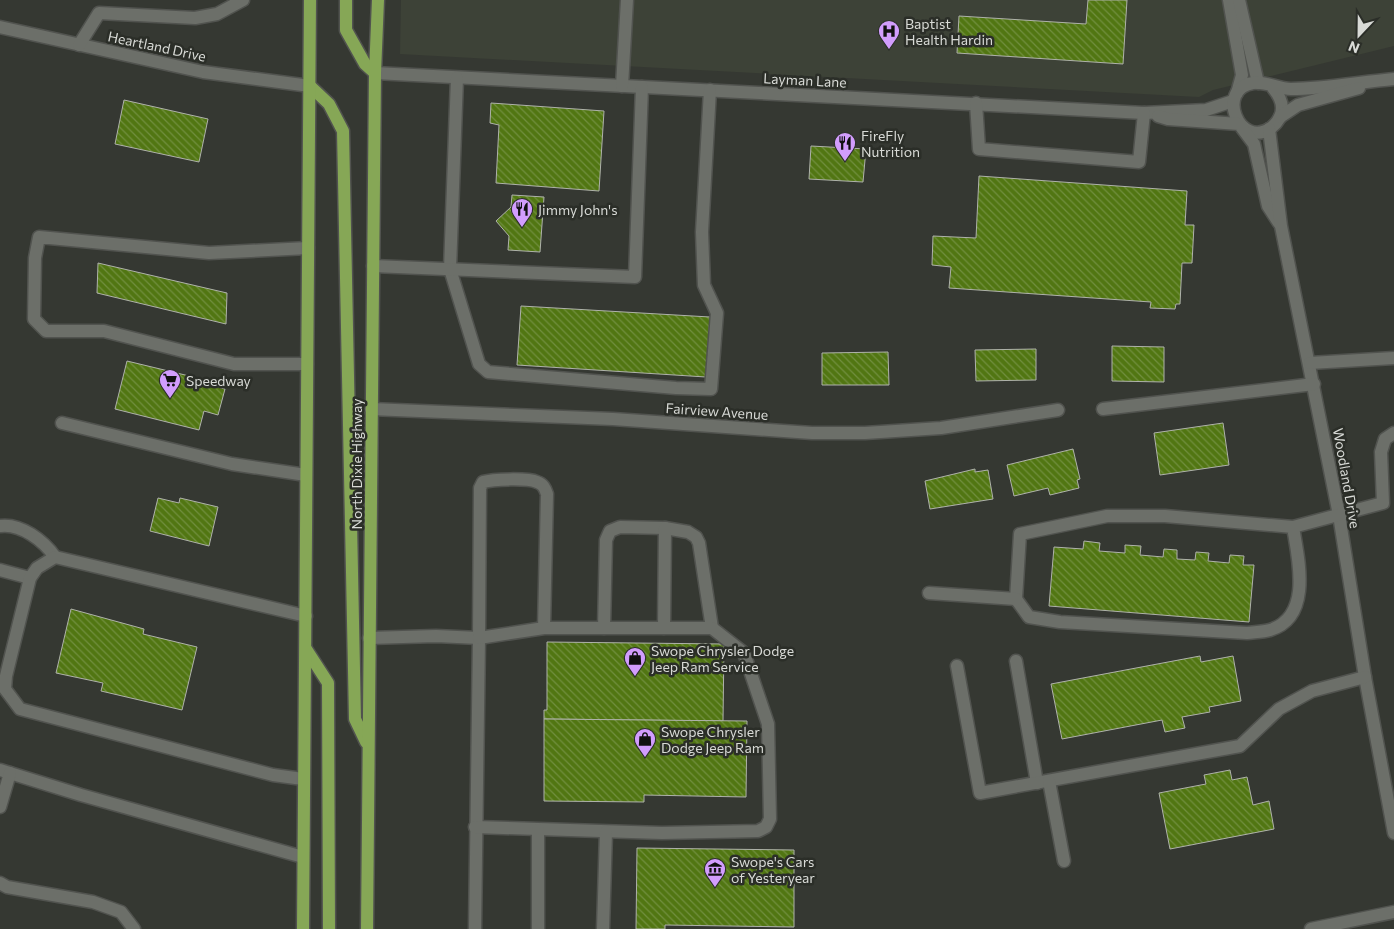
<svg xmlns="http://www.w3.org/2000/svg" width="1394" height="929" font-family="Commissioner,sans-serif">
  <defs>
    <pattern id="building-back-hatch" width="6" height="6" patternUnits="userSpaceOnUse" patternTransform="scale(1.25)"><rect width="6" height="6" fill="#517612"/><path d="M-1 5l2 2M0 0l6 6M5-1l2 2" fill="none" stroke="#718f3f"/></pattern>
  </defs>
  <rect width="100%" height="100%" fill="#353832"/>
  <path fill="#3d4237" d="M401,0H1394V46L1213,90L1199,97L400,54Z"/>
  <g fill="url(#building-back-hatch)" stroke="#afb2ab">
    <path d="M1088,0H1127L1123,64L957,53L959,16L1086,24Z"/>
    <path d="M124,100L208,119L199,162L115,144Z"/>
    <path d="M491,103L604,111L599,191L496,183L499,125L490,123Z"/>
    <path d="M811,146L866,149L863,182L809,179Z"/>
    <path d="M979,176L1187,191L1185,225H1194L1192,263H1182L1180,304H1176L1175,309L1150,308L1151,302L949,288L951,267L932,265L933,236L976,238Z"/>
    <path d="M512,195L544,197L540,252L508,250L509,236L496,221L511,207Z"/>
    <path d="M98,263L227,293L226,324L97,293Z"/>
    <path d="M521,306L710,317L706,377L517,365Z"/>
    <path d="M1112,346L1164,347V382L1112,381Z"/>
    <path d="M1036,349V380L976,381L975,350Z"/>
    <path d="M888,352L889,385H822V353Z"/>
    <path d="M127,361L210,381V385L225,389L218,415L204,411L199,430L115,409Z"/>
    <path d="M1223,423L1229,465L1160,475L1154,433Z"/>
    <path d="M1073,449L1080,479L1077,480L1079,488L1050,495L1048,488L1014,496L1007,465Z"/>
    <path d="M975,469V472L988,470L993,499L930,509L925,481Z"/>
    <path d="M158,498L179,503L180,498L218,507L209,546L150,531Z"/>
    <path d="M1084,541L1100,543L1099,551L1125,553V545L1141,546L1140,555L1163,557L1164,549L1177,550V559L1195,560L1196,552L1209,553L1208,561L1229,563L1230,555L1244,556L1243,565H1254L1249,622L1049,606L1054,547L1083,549Z"/>
    <path d="M71,609L144,629L143,634L197,647L182,710L101,691L103,683L56,673Z"/>
    <path d="M547,642L724,644L723,721L544,719V710H547Z"/>
    <path d="M1200,656L1201,662L1233,656L1241,701L1209,707L1210,712L1182,717L1185,728L1165,732L1162,720L1062,739L1051,684Z"/>
    <path d="M544,719L747,721L746,797L644,795V802L544,801Z"/>
    <path d="M1230,770L1232,780L1247,777L1253,805L1269,801L1274,829L1170,849L1159,793L1206,784L1204,775Z"/>
    <path d="M637,848L794,850V927L665,925V929H636Z"/>
  </g>
  <g fill="none" stroke-linecap="round" stroke-linejoin="round">
    <g stroke="#51534f" stroke-width="15">
      <g id="minor">
        <path d="M1229,0L1242,75L1237,93"/>
        <path d="M1239,0L1258,83"/>
        <path d="M0,27L203,72L310,86"/>
        <path d="M79,45L99,13L195,18L217,14L243,0"/>
        <path d="M375,73L1144,113L1206,110L1233,101"/>
        <path d="M457,78L450,269L479,364L488,372L676,388L711,389L717,313L704,285L702,232L710,90"/>
        <path d="M622,86L627,0"/>
        <path d="M1273,88C1278,94 1282,100 1282,108C1282,116 1277,123 1271,128C1239,150 1215,89 1253,83C1266,81 1278,89 1291,89C1325,89 1360,82 1394,79"/>
        <path d="M976,103L979,149L1139,162L1144,113"/>
        <path d="M1158,116L1168,119L1239,124L1254,144L1268,206L1279,223"/>
        <path d="M1280,117L1298,105L1359,88"/>
        <path d="M1269,129L1281,226L1339,515L1365,677L1394,833"/>
        <path d="M373,266L635,277L642,87"/>
        <path d="M1310,363L1394,358"/>
        <path d="M307,364H234L104,331H46L34,319L35,258L39,237L209,253L308,248"/>
        <path d="M371,409L613,419L812,433H865L941,428L1058,410"/>
        <path d="M1103,409L1314,384"/>
        <path d="M62,423L232,464L306,475"/>
        <path d="M0,526C21,523 44,541 55,557"/>
        <path d="M1293,527C1298,558 1313,617 1270,630C1263,632 1255,632 1247,633L1060,622L1029,617L1016,599L1020,534L1107,516H1165L1293,527L1383,503L1381,452L1385,439L1394,433"/>
        <path d="M0,570L30,578"/>
        <path d="M929,593L1016,599"/>
        <path d="M604,628L606,540L610,531L620,527L665,528L688,532L696,537L699,543L712,628"/>
        <path d="M664,628L665,528"/>
        <path d="M369,638L436,636L479,638L475,929"/>
        <path d="M1016,661L1037,783"/>
        <path d="M957,666L980,793L1240,746L1279,709L1312,691L1365,677"/>
        <path d="M0,770L81,795L303,857"/>
        <path d="M303,779L273,775L20,709L5,689L6,676L30,578L37,568L55,557L306,616"/>
        <path d="M1049,781L1064,861"/>
        <path d="M0,807L10,773"/>
        <path d="M475,827L662,833L758,831L766,827L770,819L768,724L744,653L712,628H544L479,638L480,488L483,482C493,479 528,478 537,482C543,484 545,488 547,494L544,628"/>
        <path d="M538,830V929"/>
        <path d="M0,883L7,887L93,902L121,912L134,929"/>
        <path d="M603,929L606,832"/>
        <path d="M1311,929L1394,912"/>
      </g>
    </g>
    <g stroke="#51534f" stroke-width="15">
      <g id="major">
        <path d="M346,0V30L365,64L375,73"/>
        <path d="M310,86L329,104L343,131L355,719L366,742"/>
        <path d="M306,649L328,683L329,929"/>
        <path d="M303,929L310,0"/>
        <path d="M367,929L375,73L378,0"/>
      </g>
    </g>
    <use href="#minor" stroke="#6c6f69" stroke-width="12"/>
    <use href="#major" stroke="#86a756" stroke-width="12"/>
  </g>
  <defs>
    <g id="hospital-pin" transform="scale(1.125)"><path d="M0 17L-7.5 6A9.5 9.5 0 1 1 7.5 6Z" fill="#d29dfd" stroke="#2b2e28"/><path d="M-5-5h3v3.5h4V-5h3V5h-3V1.5h-4V5h-3Z" fill="#111"/></g>
    <g id="restaurant-pin" transform="scale(1.125)"><path d="M0 17L-7.5 6A9.5 9.5 0 1 1 7.5 6Z" fill="#d29dfd" stroke="#2b2e28"/><path d="M-5-6h1v4h1v-4h1v4h1v-4h1v5L-1.5 .5V6h-2V.5L-5-1ZM5-6V6H3V1.5H1.5Q1.5-4 5-6Z" fill="#111"/></g>
    <g id="supermarket-pin" transform="scale(1.125)"><path d="M0 17L-7.5 6A9.5 9.5 0 1 1 7.5 6Z" fill="#d29dfd" stroke="#2b2e28"/><path d="M-6-5.5h2.5l.6 2H6L4.5 2H-2.5L-4.4-4H-6ZM-1.5 3.2a1.3 1.3 0 1 0 .1 0ZM3 3.2a1.3 1.3 0 1 0 .1 0Z" fill="#111"/></g>
    <g id="shop-pin" transform="scale(1.125)"><path d="M0 17L-7.5 6A9.5 9.5 0 1 1 7.5 6Z" fill="#d29dfd" stroke="#2b2e28"/><path d="M-5-2.5h2.3a2.7 3.5 0 0 1 5.4 0H5L5.5 6h-11ZM-1.5-2.5h3a1.5 2.3 0 0 0-3 0Z" fill="#111"/></g>
    <g id="museum-pin" transform="scale(1.125)"><path d="M0 17L-7.5 6A9.5 9.5 0 1 1 7.5 6Z" fill="#d29dfd" stroke="#2b2e28"/><path d="M0-6L6-3V-2H-6V-3ZM-5-1h2V3h-2ZM-1-1h2V3h-2ZM3-1h2V3H3ZM-6 4H6V6H-6Z" fill="#111"/></g>
  </defs>
  <g fill-rule="evenodd">
    <use href="#hospital-pin" x="889" y="31"/>
    <use href="#restaurant-pin" x="845" y="143"/>
    <use href="#restaurant-pin" x="522" y="209"/>
    <use href="#supermarket-pin" x="170" y="380"/>
    <use href="#shop-pin" x="635" y="658"/>
    <use href="#shop-pin" x="645" y="739"/>
    <use href="#museum-pin" x="715" y="869"/>
  </g>
  <g text-anchor="middle" dominant-baseline="central" stroke-width="5" stroke-linejoin="round" paint-order="stroke">
    <g font-size="14" fill="#d8dad6" stroke="#2b2e28" text-anchor="start">
      <text x="905" y="23">Baptist<tspan x="905" dy="16">Health Hardin</tspan></text>
      <text x="861" y="135">FireFly<tspan x="861" dy="16">Nutrition</tspan></text>
      <text x="538" y="209">Jimmy John's</text>
      <text x="186" y="380">Speedway</text>
      <text x="651" y="650">Swope Chrysler Dodge<tspan x="651" dy="16">Jeep Ram Service</tspan></text>
      <text x="661" y="731">Swope Chrysler<tspan x="661" dy="16">Dodge Jeep Ram</tspan></text>
      <text x="731" y="861">Swope's Cars<tspan x="731" dy="16">of Yesteryear</tspan></text>
    </g>
    <g font-size="14" fill="#d8dad6" stroke="#2b2e28">
      <text transform="translate(157 46) rotate(12)">Heartland Drive</text>
      <text transform="translate(805 80) rotate(3)">Layman Lane</text>
      <text transform="translate(717 411) rotate(4)">Fairview Avenue</text>
      <text transform="translate(356 464) rotate(-90)">North Dixie Highway</text>
      <text transform="translate(1347 478) rotate(80)">Woodland Drive</text>
    </g>
  </g>
  <g transform="translate(1359 35) rotate(202)" stroke="#2b2e28" stroke-width="4" paint-order="stroke">
  <path d="M0-4L9 19L0 12L-9 19Z" fill="#d8dad6"/>
  <text y="-8" font-size="14" font-weight="bold" text-anchor="middle" fill="#d8dad6">N</text>
  </g>
</svg>
